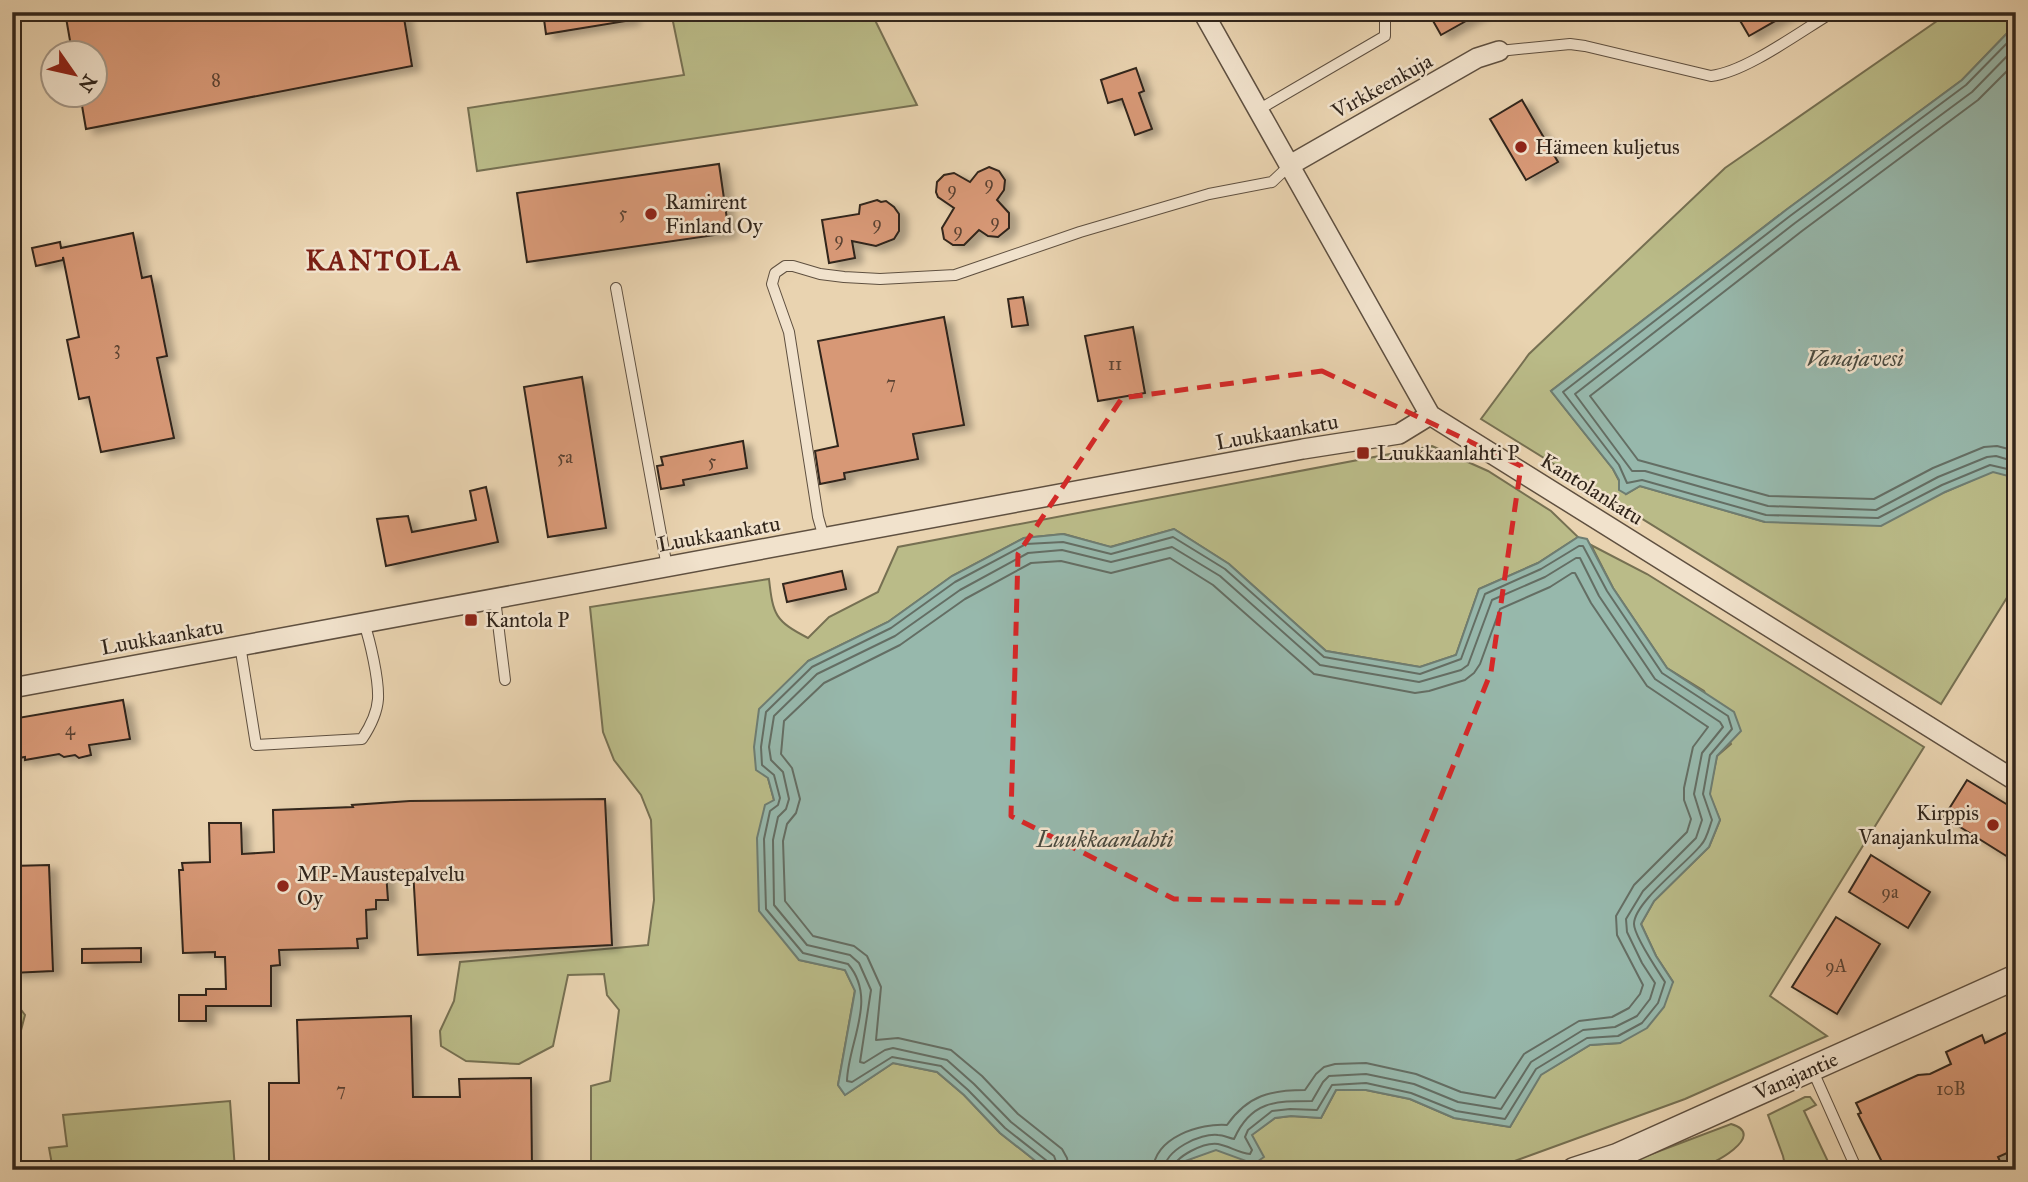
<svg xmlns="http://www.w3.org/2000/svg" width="2028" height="1182" font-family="'IM FELL Great Primer',serif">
  <defs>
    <filter id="shadow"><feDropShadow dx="8" dy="4.5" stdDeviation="3.5" flood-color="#0004"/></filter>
  </defs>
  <rect width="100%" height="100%" fill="#e9d3b0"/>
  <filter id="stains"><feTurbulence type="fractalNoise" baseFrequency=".00286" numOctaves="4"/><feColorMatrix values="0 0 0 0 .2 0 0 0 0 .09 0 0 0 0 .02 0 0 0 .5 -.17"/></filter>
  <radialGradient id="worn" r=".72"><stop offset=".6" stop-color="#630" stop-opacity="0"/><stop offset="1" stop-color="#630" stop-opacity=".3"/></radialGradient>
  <g fill="#babb88" stroke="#767052" stroke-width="2">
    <path d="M671,12H871L917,105L477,171L468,108L684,75Z"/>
    <path d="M1950,12H2016V24L1962,80L1786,210L1551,391L1613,469L1626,494L1640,486L1765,522L1945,492L1993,471L2016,478V583L1941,704L1481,419L1529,354L1725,168Z"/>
    <path d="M1432,446L1488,471L1551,511L1578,537L1538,563L1479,589L1456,655L1420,667L1326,651L1229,564L1174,529L1110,547L1064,534L1024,538L952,576L888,622L808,661L768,778L774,800L799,960L845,970L855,990L838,1085L845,1095L893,1063L937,1072L964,1095L1000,1133L1047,1170H591V1086L610,1081L619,1010L607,995L604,974L568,975L553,1046L519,1064L466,1061L441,1046L440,1031L454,1001L460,962L648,945L654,900L651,820L641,795L614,760L603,732L590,607L769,579C773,615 775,621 808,638L829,617L878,592L898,547Z"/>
    <path d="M1591,545L1647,574L1924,747L1770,996L1827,1036L1685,1099L1490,1170H1177L1185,1161L1251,1135L1275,1118L1291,1116L1321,1118L1336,1090H1366L1410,1099L1454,1118L1510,1127L1540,1075L1590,1045L1620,1043L1673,982L1656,956L1641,924L1654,901L1709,847L1720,820L1709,794L1717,756L1731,744L1704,691L1667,668L1613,588Z"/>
    <path d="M12,998L25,1015L12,1065Z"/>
    <path d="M1805,1097H1810L1816,1105L1804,1111L1832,1170H1786L1783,1156L1768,1115Z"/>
    <path d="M230,1101L235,1170H53L49,1148L67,1146L63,1115Z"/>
    <path d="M1731,1124C1769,1135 1711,1166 1697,1169C1689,1171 1679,1170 1670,1170C1650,1170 1630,1170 1609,1170Z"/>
  </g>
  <g fill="#97b8ac" stroke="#6e7d72" stroke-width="2">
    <path d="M2016,24V478L1993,472L1945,492L1881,526L1765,522L1640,486L1626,494L1619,490V480L1613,469L1551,391L1786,210L1962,80Z"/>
    <path d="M1174,529L1229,564L1326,651L1420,667L1456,655L1479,589L1538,563L1578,537L1587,539L1613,588L1667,668L1734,712L1741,731L1717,756L1710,794L1720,820L1709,847L1654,901L1641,924L1656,956L1673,982L1664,1007L1647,1028L1620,1043L1590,1045L1541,1075L1510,1127L1454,1118L1410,1099L1366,1090H1336L1321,1118L1291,1116L1275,1118L1252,1135L1264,1157L1254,1164L1216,1150L1185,1161L1177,1170H1047L1000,1133L964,1095L937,1072L893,1063L845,1095L838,1085L855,991L845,970L799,960L759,911L757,838L765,805L774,800L768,778L756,770L754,747L759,709L808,661L888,622L952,576L1024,538L1063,534L1111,547Z"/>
  </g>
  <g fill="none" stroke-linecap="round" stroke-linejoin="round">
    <g stroke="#646e64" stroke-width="2">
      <path d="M2016,34L1966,85L1790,216L1563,392L1619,465L1627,483L1642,480L1766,515L1878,518L1942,485L1990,465L2016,471"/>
      <path d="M2016,47L1972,92L1795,223L1575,394L1632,471H1645L1768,506L1876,510L1938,477L1987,457L1996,456L2016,462"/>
      <path d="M2016,62L1978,100L1802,231L1590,396L1638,460L1769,496L1874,499L1933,468L1984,447L1997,446L2016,451"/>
      <path d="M1050,1170L1047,1161L1005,1128L968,1090L941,1066L892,1057L852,1082L847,1081C848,1042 878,999 848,964L803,953L766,909L764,839L770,811L778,805L780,798L774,775L762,765L761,747L766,712L812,667L891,628L955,582L1026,544L1063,542L1111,554L1173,537L1225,569L1324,657L1420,674L1461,659L1485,594L1541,569L1579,546H1583L1607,591L1662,673L1728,716L1732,729L1710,755L1703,794L1712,820C1709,828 1707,839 1701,845C1687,863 1634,902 1634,924C1634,936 1658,971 1665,982L1658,1003L1642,1023L1618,1036L1587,1038L1536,1069L1505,1119L1456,1111L1411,1093L1366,1083L1332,1085L1317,1110L1290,1109L1272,1111L1248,1130L1245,1137L1252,1150L1250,1154C1239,1153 1229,1146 1218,1144C1205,1142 1174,1156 1173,1170"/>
      <path d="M1059,1170L1054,1156L1011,1122L974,1084L947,1060L893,1048L885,1050L864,1063L860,1062L871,990L859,963L850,955L807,945L774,905L773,840L778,817L786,809L789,799L783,772L771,760L769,747L774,716L817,674L895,636L960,590L1028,553L1062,550L1111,562L1172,547L1220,576L1320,665L1419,682L1461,670L1468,665L1492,600L1545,577L1576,558H1580L1599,596L1655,679L1720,722L1723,727L1702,753L1694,794L1702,820L1696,838L1643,891L1626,919L1627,932L1642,963L1655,983L1650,999L1637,1016L1615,1027L1583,1030L1531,1062L1501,1109L1458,1102L1414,1084L1366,1074L1329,1076L1323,1082L1312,1101C1275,1101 1251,1101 1234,1139C1229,1138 1223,1135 1218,1135C1200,1133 1165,1150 1164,1170"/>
      <path d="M1069,1170L1067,1158L1062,1149L1018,1114L982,1076L951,1050L898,1038L876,1040L881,987L867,956L854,946L813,936L785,901L783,841L787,824L796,813L800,799L792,768L781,754L784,721L824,683L900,645L965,599L1031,563L1061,561L1111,573L1170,558L1213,585L1314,674L1415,693L1429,691L1465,680L1474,673L1480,664L1500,609L1550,587L1572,573H1575L1591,603L1647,686L1708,727L1693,747L1684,788V800L1691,819L1687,832L1634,885L1616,916L1617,935L1643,985L1640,994L1629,1008L1612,1017L1579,1021L1524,1054L1495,1098L1461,1092L1416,1074L1366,1063L1335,1064L1324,1067L1316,1074L1305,1090C1271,1090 1248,1095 1227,1125C1200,1123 1155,1137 1153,1170"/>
    </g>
  </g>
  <g fill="#d79876" stroke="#31251b" stroke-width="2" filter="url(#shadow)">
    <path d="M65,12H403L412,66L86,129L80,94H94V52H72Z"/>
    <path d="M543,12H631L632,20L546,34Z"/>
    <path d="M1428,12H1482L1441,35Z"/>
    <path d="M1735,12H1791L1749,36Z"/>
    <path d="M1136,68L1144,91L1139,93L1152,129L1135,135L1122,99L1108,103L1101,80Z"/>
    <path d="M1522,100L1558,162L1526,180L1490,119Z"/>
    <path d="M719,164L729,233L527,262L517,193Z"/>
    <path d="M989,167L999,171L1005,180L1004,190L997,200L1009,213V228L998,237L988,236L979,230L964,245H953L944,239L942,228L954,208L938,197L936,192L937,182L944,175L954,173L970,182L978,172Z"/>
    <path d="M877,200L881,202L886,201L894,207L899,214V231L894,239L876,246L852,241L855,258L829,263L822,220L859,214L860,205Z"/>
    <path d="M133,233L142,278L151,276L167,356L157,358L174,438L101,452L89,397L79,399L67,340L79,337L63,257V260L36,266L32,248L60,242L61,248Z"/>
    <path d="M1023,297L1028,325L1012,327L1008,299Z"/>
    <path d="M944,317L964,425L913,434L918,459L844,473L845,479L820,484L815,451L838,446L818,341Z"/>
    <path d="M1133,327L1145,393L1098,401L1085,336Z"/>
    <path d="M582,377L606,528L548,537L524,387Z"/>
    <path d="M743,441L747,468L683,480L684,485L661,489L657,466L663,465L661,457Z"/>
    <path d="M486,487L498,542L386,566L377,519L408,516L412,532L476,520L470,491Z"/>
    <path d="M842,571L846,589L787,602L783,584Z"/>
    <path d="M123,700L130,739L89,745L91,755L79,758L75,755L64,757L59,754L25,760V757L12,759V719Z"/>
    <path d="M1967,780L2016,810V862L1944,817Z"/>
    <path d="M605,799L612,945L418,955L413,870L386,872L388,900H376V909L366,910L367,938L357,939L358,948L279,950L280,965L271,966V1006H206V1021H179V995H206V989H226L225,957H215V952L183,953L179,870H183L182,863L210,862L209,823H241L242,854L274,852L273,810L353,807L352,805L410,801Z"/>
    <path d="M1871,855L1930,892L1908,928L1849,892Z"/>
    <path d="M49,865L53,971L12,973V866Z"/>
    <path d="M1836,917L1880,944L1837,1014L1792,987Z"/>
    <path d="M141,948V962L82,963V949Z"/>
    <path d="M411,1016L413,1097H460L459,1079L531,1078L532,1170H318L317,1164H269V1083H299L297,1020Z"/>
    <path d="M2016,1028V1149L1998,1157L2004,1170H1886L1858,1114L1861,1113L1856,1103L1918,1075L1930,1074L1951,1064L1946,1052L1982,1035L1985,1043Z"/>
  </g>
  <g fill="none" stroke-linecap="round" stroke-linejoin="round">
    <g stroke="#5f5040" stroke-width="12">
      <g id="service">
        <path d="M1499,51L1570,44L1585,46L1711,76C1746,72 1801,31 1833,12"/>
        <path d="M1258,110L1385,36V12"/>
        <path d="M616,288L667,567"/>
        <path d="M824,538L818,517L789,332L772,284L775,273L785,266H793L820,274L844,277L880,279L955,275L1080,232L1209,194L1272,182L1290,165"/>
        <path d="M495,599L505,680"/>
        <path d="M240,645L256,745L362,739C370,727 377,714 378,699C379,679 370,641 364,623"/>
        <path d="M1812,1069L1857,1170"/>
      </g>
    </g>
    <g stroke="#5f5040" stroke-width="22">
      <g id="minor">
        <path d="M1203,12L1430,415L2016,781"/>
        <path d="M1290,165L1477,58L1499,51"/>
        <path d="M12,688L1303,449L1399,434L1430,415"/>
      </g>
    </g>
    <g stroke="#5f5040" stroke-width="27">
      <path id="tertiary" d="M1574,1170L1617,1156L2016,977"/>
    </g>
    <use href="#service" stroke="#f1e2cc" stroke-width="10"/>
    <use href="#minor" stroke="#f1e2cc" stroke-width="19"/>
    <use href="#tertiary" stroke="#f1e2cc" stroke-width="24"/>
  </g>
  <path fill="none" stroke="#d62828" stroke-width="5" stroke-dasharray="14 9" stroke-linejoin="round" d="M1322,371L1521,466L1491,672L1398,903L1174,899L1011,816L1018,554L1122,398Z"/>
  <g fill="#8f2418" stroke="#f1e2cc" stroke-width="2.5">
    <circle cx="1521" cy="147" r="7"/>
    <circle cx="651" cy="214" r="7"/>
    <rect x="1356" y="446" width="14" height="14" rx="3.5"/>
    <rect x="464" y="613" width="14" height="14" rx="3.5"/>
    <circle cx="1993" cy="825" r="7"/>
    <circle cx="283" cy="886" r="7"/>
  </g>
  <g text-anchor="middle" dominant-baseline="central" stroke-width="5" stroke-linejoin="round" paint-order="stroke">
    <g font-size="18" fill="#5a4232">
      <text x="216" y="80">8</text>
      <text x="989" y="183">9</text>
      <text x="952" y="189">9</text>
      <text x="623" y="213">5</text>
      <text x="995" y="221">9</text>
      <text x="877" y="223">9</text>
      <text x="958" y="230">9</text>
      <text x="839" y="239">9</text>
      <text x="117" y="348">3</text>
      <text x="1115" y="364">11</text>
      <text x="891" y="383">7</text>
      <text x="565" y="457">5a</text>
      <text x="712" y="461">5</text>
      <text x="70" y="729">4</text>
      <text x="1890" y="892">9a</text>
      <text x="1836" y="966">9A</text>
      <text x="1951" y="1089">10B</text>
      <text x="341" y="1090">7</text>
    </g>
    <g font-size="21" fill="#31251b" stroke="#f1e2cc">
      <text transform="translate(1382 86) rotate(-29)">Virkkeenkuja</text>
      <text transform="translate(1277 432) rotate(-10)">Luukkaankatu</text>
      <text transform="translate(1592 489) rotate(32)">Kantolankatu</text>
      <text transform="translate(719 534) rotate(-10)">Luukkaankatu</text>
      <text transform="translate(162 637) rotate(-10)">Luukkaankatu</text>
      <text transform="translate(1796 1076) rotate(-24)">Vanajantie</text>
    </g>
    <g font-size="21" fill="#31251b" stroke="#f1e2cc" text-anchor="start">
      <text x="1535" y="147">Hämeen kuljetus</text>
      <text x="665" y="202">Ramirent<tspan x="665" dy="24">Finland Oy</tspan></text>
      <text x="1377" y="453">Luukkaanlahti P</text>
      <text x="485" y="620">Kantola P</text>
      <text x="1979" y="813" text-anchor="end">Kirppis<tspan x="1979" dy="24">Vanajankulma</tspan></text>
      <text x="297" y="874">MP-Maustepalvelu<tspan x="297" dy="24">Oy</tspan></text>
    </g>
    <g font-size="23" font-style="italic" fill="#4a4a3f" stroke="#f1e2cc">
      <text x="1855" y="358">Vanajavesi</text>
      <text x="1105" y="839">Luukkaanlahti</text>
    </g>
    <g font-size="28" font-weight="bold" letter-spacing="2" fill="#7a1f14" stroke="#f1e2cc">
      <text x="384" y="260">KANTOLA</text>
    </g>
  </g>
  <rect width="2028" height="1182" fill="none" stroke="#e9d3b0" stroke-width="42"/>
  <rect x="14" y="14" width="2000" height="1154" fill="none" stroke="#31251b" stroke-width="3.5"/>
  <rect x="21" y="21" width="1986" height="1140" fill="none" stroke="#31251b" stroke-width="2"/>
  <g transform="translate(74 74) rotate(124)"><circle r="33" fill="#f1e2cc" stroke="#a49685" stroke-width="2"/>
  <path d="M0-5L12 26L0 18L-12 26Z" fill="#8f2418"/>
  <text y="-10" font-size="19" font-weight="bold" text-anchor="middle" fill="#31251b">N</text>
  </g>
  <rect width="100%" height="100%" filter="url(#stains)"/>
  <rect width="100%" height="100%" fill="url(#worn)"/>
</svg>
